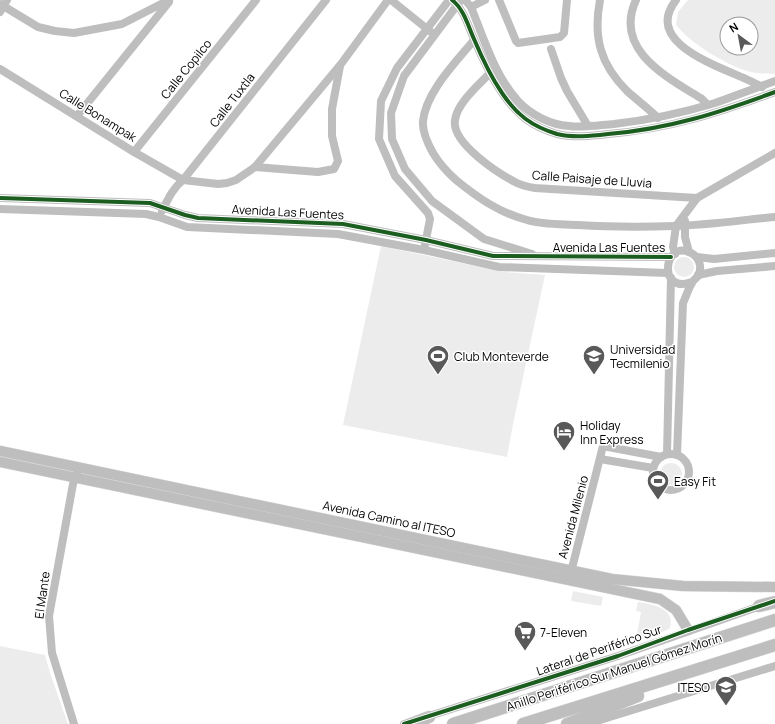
<svg xmlns="http://www.w3.org/2000/svg" width="775" height="724" font-family="Manrope,sans-serif">
  <rect width="100%" height="100%" fill="#fff"/>
  <g fill="#ececec" fill-rule="evenodd">
    <path d="M688,0H775V74C766,73 755,74 747,71C725,64 690,43 676,25L678,12ZM727,24H751V48H727Z"/>
    <path d="M381,246L504,272L545,275L513,424L507,457L343,425Z"/>
    <circle cx="684" cy="267" r="10"/>
    <circle cx="671" cy="474" r="11"/>
    <path d="M573,591L603,597L601,606L571,601Z"/>
    <path d="M638,602C651,604 676,608 670,628L665,631L636,641L641,612L636,611Z"/>
    <path d="M0,646L45,655L50,673L68,724H0Z"/>
    <path d="M593,649L600,651L601,653L571,663L567,662L563,659Z"/>
  </g>
  <g fill="none" stroke-linecap="round" stroke-linejoin="round">
    <g stroke="#dbdbdb" stroke-width="11">
      <g id="major">
        <path d="M0,451L612,579L683,586L775,587"/>
        <path d="M0,462L660,599L676,610L688,630"/>
      </g>
    </g>
    <g stroke="#dbdbdb" stroke-width="13">
      <g id="highway">
        <path d="M759,606L775,602"/>
        <path d="M411,724L429,717"/>
        <path d="M453,724L775,620"/>
        <path d="M523,724L775,645"/>
        <path d="M567,724L638,696"/>
      </g>
    </g>
    <g stroke="#bebebe" stroke-width="8">
      <path d="M391,0L431,32"/>
      <path d="M452,0C464,9 468,26 474,39C482,58 491,77 502,93C517,115 531,126 557,134C573,138 591,136 608,134C669,129 718,113 775,92"/>
      <path d="M465,0L471,7C484,39 495,76 518,101C531,115 551,125 569,126C584,128 600,125 614,124C649,120 682,113 715,103C735,96 755,88 775,81"/>
      <path d="M499,0L516,41L518,43L560,37L564,33L567,0"/>
      <path d="M600,0C593,37 600,64 627,91C637,100 648,108 658,118"/>
      <path d="M636,0C613,50 667,77 702,99L708,105"/>
      <path d="M676,0C639,48 735,70 762,87"/>
      <path d="M460,1L404,76L391,113L392,139L405,169L432,201L484,239L532,254"/>
      <path d="M0,4L38,27L55,31L74,33L122,24L169,0"/>
      <path d="M471,7L485,0"/>
      <path d="M0,12L7,0"/>
      <path d="M474,40C456,62 426,92 423,121C422,131 428,144 433,153C439,163 447,172 456,180C478,198 500,213 527,220C543,225 562,224 578,225C610,227 643,227 675,226C708,225 742,220 775,217"/>
      <path d="M551,49L561,78L567,91L588,126"/>
      <path d="M0,69L134,152L183,180L218,184L227,183L236,180L255,167L341,64L388,0"/>
      <path d="M490,73C479,85 457,103 455,120C451,143 499,174 517,183C523,186 529,187 535,188L697,198"/>
      <path d="M77,116L169,2"/>
      <path d="M134,152L256,0"/>
      <path d="M255,167L318,172L334,169L338,161L332,136V109L340,66"/>
      <path d="M0,198L150,203L185,215L198,218L343,224L426,240L493,256L671,257"/>
      <path d="M0,209L146,214L159,217L187,227L338,234L424,250L499,267L668,273"/>
      <path d="M162,211C168,199 173,188 183,180L326,0"/>
      <path d="M685,221V237L689,252"/>
      <path d="M425,245L430,219L428,213L395,176L379,139L381,101L397,68L449,0"/>
      <path d="M675,254L673,247L676,226L697,198L775,153"/>
      <path d="M697,257L714,259L775,253"/>
      <path d="M698,275L717,271L775,266"/>
      <path d="M667,454L671,278"/>
      <circle cx="671" cy="472" r="18"/>
      <path d="M677,455L683,303C686,297 688,289 692,283C693,280 696,279 698,276C703,267 699,256 689,252C663,241 658,295 692,282"/>
      <path d="M600,459L653,468"/>
      <path d="M570,576L603,446L661,457"/>
      <path d="M74,724L52,653L49,616L73,484L77,473"/>
      <path d="M404,724L618,656L763,605"/>
      <path d="M587,724L775,666"/>
    </g>
    <use href="#major" stroke="#bebebe" stroke-width="10"/>
    <use href="#highway" stroke="#bebebe" stroke-width="12"/>
    <g stroke="#fff" stroke-width="6">
      <g id="cycleway">
        <path d="M452,0C464,9 468,26 474,39C482,58 491,77 502,93C517,115 531,126 557,134C573,138 591,136 608,134C669,129 718,113 775,92"/>
        <path d="M0,198L150,203L185,215L198,218L343,224L426,240L493,256L671,257"/>
        <path d="M404,724L618,656L688,630L775,601"/>
      </g>
    </g>
    <use href="#cycleway" stroke="#1b5e20" stroke-width="4"/>
  </g>
  <defs>
    <g id="stadium-pin" transform="scale(1.15)"><path d="M0 17L-7.5 6A9.5 9.5 0 1 1 7.5 6Z" fill="#595959" stroke="#fff"/><path d="M0-5a6.5 5 0 1 0 0 10a6.5 5 0 1 0 0-10ZM-3.5-1.8h7v3.6h-7Z" fill="#fff"/></g>
    <g id="university-pin" transform="scale(1.15)"><path d="M0 17L-7.5 6A9.5 9.5 0 1 1 7.5 6Z" fill="#595959" stroke="#fff"/><path d="M0-5L7-2L0 1L-7-2ZM-4 1L0 2.5L4 1V4Q0 6-4 4Z" fill="#fff"/></g>
    <g id="hotel-pin" transform="scale(1.15)"><path d="M0 17L-7.5 6A9.5 9.5 0 1 1 7.5 6Z" fill="#595959" stroke="#fff"/><path d="M-6-4.5h1.5V1H6V5H4.5V3h-9V5H-6ZM-4 0a1.8 1.8 0 1 1 3.6 0ZM.5 0V-2.5h3Q6-2.5 6 0Z" fill="#fff"/></g>
    <g id="supermarket-pin" transform="scale(1.15)"><path d="M0 17L-7.5 6A9.5 9.5 0 1 1 7.5 6Z" fill="#595959" stroke="#fff"/><path d="M-6-5.5h2.5l.6 2H6L4.5 2H-2.5L-4.4-4H-6ZM-1.5 3.2a1.3 1.3 0 1 0 .1 0ZM3 3.2a1.3 1.3 0 1 0 .1 0Z" fill="#fff"/></g>
  </defs>
  <g fill-rule="evenodd">
    <use href="#stadium-pin" x="438" y="356"/>
    <use href="#university-pin" x="594" y="356"/>
    <use href="#hotel-pin" x="564" y="432"/>
    <use href="#stadium-pin" x="658" y="481"/>
    <use href="#supermarket-pin" x="525" y="632"/>
    <use href="#university-pin" x="726" y="687"/>
  </g>
  <g text-anchor="middle" dominant-baseline="central" stroke-width="3" stroke-linejoin="round" paint-order="stroke">
    <g font-size="12" fill="#000" stroke="#fff">
      <text transform="translate(186 69) rotate(-51)">Calle Copilco</text>
      <text transform="translate(232 100) rotate(-52)">Calle Tuxtla</text>
      <text transform="translate(98 115) rotate(32)">Calle Bonampak</text>
      <text transform="translate(592 179) rotate(4)">Calle Paisaje de Lluvia</text>
      <text transform="translate(288 212) rotate(3)">Avenida Las Fuentes</text>
      <text x="609" y="247">Avenida Las Fuentes</text>
      <text transform="translate(573 517) rotate(-75)">Avenida Milenio</text>
      <text transform="translate(389 519) rotate(12)">Avenida Camino al ITESO</text>
      <text transform="translate(42 595) rotate(-82)">El Mante</text>
      <text transform="translate(599 650) rotate(-19)">Lateral de Periférico Sur</text>
      <text transform="translate(614 672) rotate(-18)">Anillo Periférico Sur Manuel Gómez Morín</text>
    </g>
    <g font-size="12" fill="#000" stroke="#fff" text-anchor="start">
      <text x="610" y="349">Universidad<tspan x="610" dy="14">Tecmilenio</tspan></text>
      <text x="454" y="356">Club Monteverde</text>
      <text x="580" y="425">Holiday<tspan x="580" dy="14">Inn Express</tspan></text>
      <text x="674" y="481">Easy Fit</text>
      <text x="540" y="632">7-Eleven</text>
      <text x="710" y="687" text-anchor="end">ITESO</text>
    </g>
  </g>
  <g transform="translate(739 36) rotate(328)"><circle r="19" fill="#ffffff" stroke="#999999"/>
  <path d="M0-3L7 15L0 10L-7 15Z" fill="#595959"/>
  <text y="-6" font-size="11" font-weight="bold" text-anchor="middle" fill="#000000">N</text>
  </g>
</svg>
